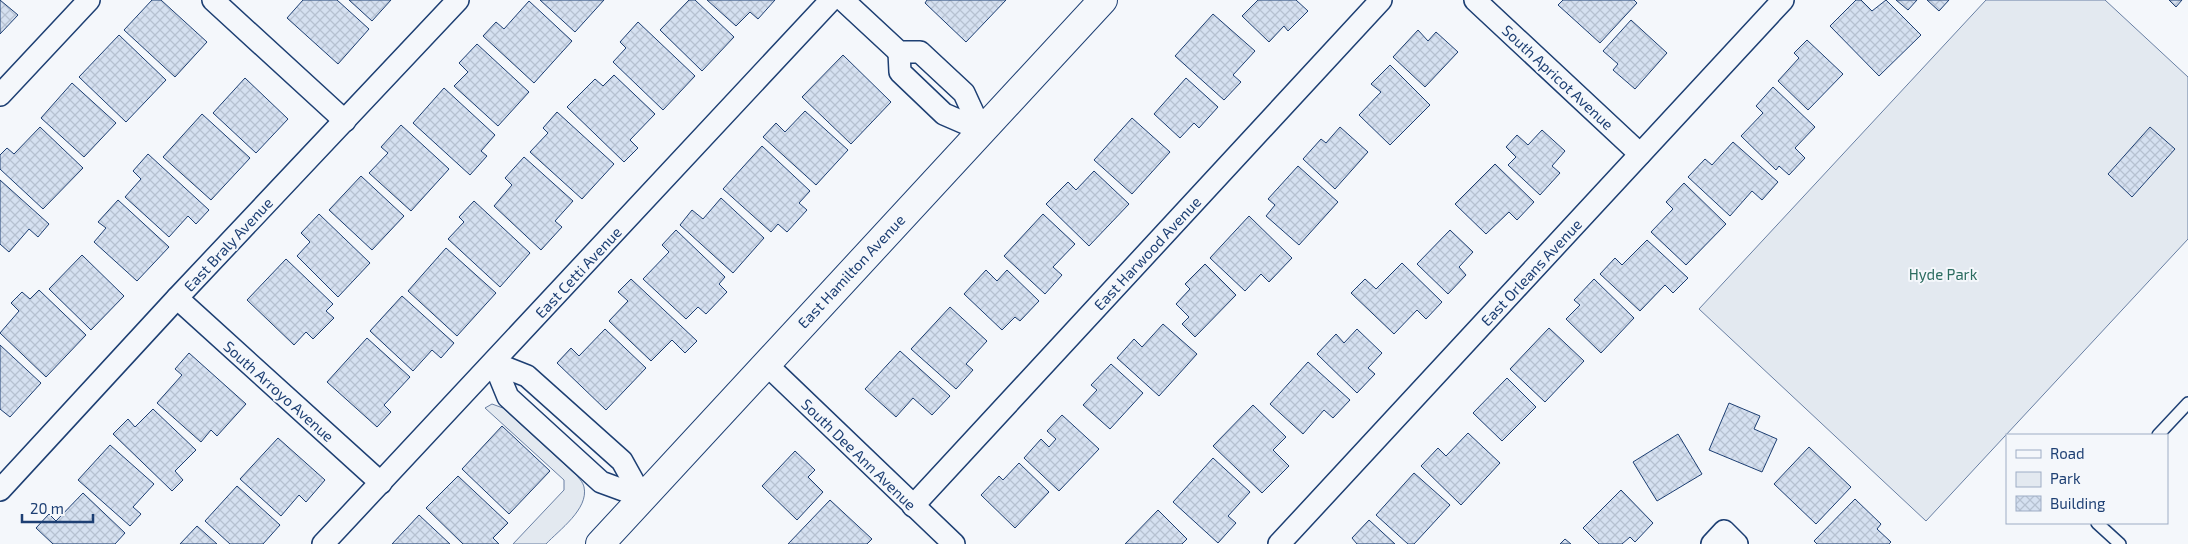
<svg xmlns="http://www.w3.org/2000/svg" width="2188" height="544" font-family="'Exo 2',sans-serif">
  <defs>
    <pattern id="building-cross-hatch" width="8" height="8" patternUnits="userSpaceOnUse" patternTransform="scale(1.25)"><rect width="8" height="8" fill="#d5e0f0"/><path d="M0 0l8 8M0 8l8-8" fill="none" stroke="#b6c1d1"/></pattern>
  </defs>
  <rect width="100%" height="100%" fill="#f4f7fb"/>
  <g fill="#e3e9f0" stroke="#687fa3">
    <path d="M1986,0H2105L2188,77V239L1926,521L1699,309Z"/>
    <path d="M492,404L503,408L575,474C578,477 583,482 584,487C589,509 559,530 546,544H513L564,490V480L485,408Z"/>
  </g>
  <g fill="url(#building-cross-hatch)" stroke="#1d3f73">
    <path d="M0,0L18,15L0,34Z"/>
    <path d="M152,0H161L207,42L175,77L124,30Z"/>
    <path d="M303,0H337L369,29L338,64L287,18Z"/>
    <path d="M349,0H391L372,21Z"/>
    <path d="M540,0H604L575,32Z"/>
    <path d="M689,0H695L734,37L702,71L660,30Z"/>
    <path d="M707,0H775L758,19L750,12L736,26Z"/>
    <path d="M927,0H1006L966,42L925,3Z"/>
    <path d="M1258,0H1296L1308,11L1288,31L1284,26L1269,42L1242,16Z"/>
    <path d="M1563,0H1634L1637,3L1600,43L1558,5Z"/>
    <path d="M1856,0H1861L1872,11L1886,0L1921,35L1879,76L1830,26Z"/>
    <path d="M1896,0H1917L1908,10Z"/>
    <path d="M1927,0H1949L1939,11Z"/>
    <path d="M2169,0H2182L2176,7Z"/>
    <path d="M529,1L572,41L534,83L483,36L496,22L504,29Z"/>
    <path d="M1213,14L1255,51L1233,75L1241,82L1224,100L1175,56Z"/>
    <path d="M1631,20L1667,53L1635,89L1613,70L1618,64L1603,51Z"/>
    <path d="M638,22L695,76L663,110L613,62L626,48L620,42Z"/>
    <path d="M1418,30L1428,41L1436,32L1458,52L1425,87L1393,57Z"/>
    <path d="M119,35L166,80L126,122L79,77Z"/>
    <path d="M1807,40L1843,74L1808,110L1778,81L1799,58L1794,53Z"/>
    <path d="M477,44L529,92L498,126L454,86L468,72L459,63Z"/>
    <path d="M843,55L891,102L851,144L802,97Z"/>
    <path d="M1390,65L1430,105L1390,145L1359,115L1381,92L1371,84Z"/>
    <path d="M614,75L655,114L630,140L638,148L624,162L567,107L595,79L603,86Z"/>
    <path d="M245,78L288,119L256,153L213,113Z"/>
    <path d="M1186,78L1218,107L1199,128L1194,123L1180,138L1154,114Z"/>
    <path d="M72,83L116,123L84,157L41,118Z"/>
    <path d="M1773,87L1815,127L1795,148L1805,158L1789,175L1779,166L1776,170L1741,136L1763,113L1756,106Z"/>
    <path d="M444,88L495,135L481,151L487,156L470,175L413,123Z"/>
    <path d="M805,111L848,150L816,185L763,137L776,123L785,132Z"/>
    <path d="M557,112L614,164L582,199L530,152L548,133L543,128Z"/>
    <path d="M202,114L250,158L211,200L163,157Z"/>
    <path d="M1132,118L1170,152L1132,194L1094,160Z"/>
    <path d="M401,125L449,169L411,211L369,173L388,153L381,147Z"/>
    <path d="M40,127L83,168L43,209L0,169V155L7,148L14,154Z"/>
    <path d="M1340,127L1368,152L1335,189L1303,159L1321,139L1326,143Z"/>
    <path d="M2150,127L2175,149L2132,197L2108,174Z"/>
    <path d="M1542,130L1565,151L1552,166L1560,173L1540,195L1508,165L1516,157L1506,147L1517,135L1528,145Z"/>
    <path d="M1733,142L1778,182L1762,200L1752,191L1730,216L1688,177L1705,159L1712,165Z"/>
    <path d="M762,146L810,191L799,203L807,210L787,232L778,224L771,232L723,189Z"/>
    <path d="M148,154L209,210L196,224L188,216L169,237L125,197L141,179L133,171Z"/>
    <path d="M524,157L573,201L555,221L562,227L541,250L494,206L512,185L505,178Z"/>
    <path d="M1495,164L1534,202L1517,220L1509,212L1486,234L1455,204Z"/>
    <path d="M1298,166L1338,202L1299,245L1266,216L1275,205L1268,199Z"/>
    <path d="M1094,171L1129,204L1089,246L1046,204L1068,182L1076,190Z"/>
    <path d="M361,176L404,216L372,250L329,210Z"/>
    <path d="M0,180L49,224L38,237L29,229L9,252L0,244Z"/>
    <path d="M1684,183L1726,224L1686,265L1651,232L1673,209L1666,202Z"/>
    <path d="M721,198L764,238L733,273L680,225L692,210L703,219Z"/>
    <path d="M118,200L169,247L137,281L94,242L106,228L98,222Z"/>
    <path d="M474,201L530,253L500,287L448,239L464,222L459,217Z"/>
    <path d="M319,214L370,263L338,297L297,256L310,242L301,233Z"/>
    <path d="M1043,214L1075,244L1053,267L1062,275L1045,294L1004,256Z"/>
    <path d="M1249,216L1292,258L1269,282L1261,274L1245,291L1210,258Z"/>
    <path d="M676,230L725,277L719,284L727,292L706,314L698,307L686,319L643,279L669,252L662,245Z"/>
    <path d="M1450,230L1473,252L1459,267L1466,275L1448,294L1417,264Z"/>
    <path d="M1647,240L1688,278L1673,293L1665,285L1640,311L1600,274L1615,258L1622,265Z"/>
    <path d="M446,248L496,293L457,336L408,291Z"/>
    <path d="M82,255L124,296L91,330L49,289Z"/>
    <path d="M286,259L333,304L326,311L334,318L313,339L306,332L294,345L247,300Z"/>
    <path d="M1402,263L1442,302L1426,319L1417,310L1394,334L1351,293L1365,279L1376,289Z"/>
    <path d="M1205,264L1236,295L1195,337L1182,324L1189,317L1176,304L1190,289L1185,284Z"/>
    <path d="M986,270L997,281L1007,270L1039,301L1020,321L1015,317L1002,330L964,294Z"/>
    <path d="M631,279L697,341L685,353L672,340L651,361L609,321L628,301L618,292Z"/>
    <path d="M1594,279L1634,318L1601,353L1566,319L1580,305L1574,300Z"/>
    <path d="M39,290L86,335L46,377L0,333L19,311L11,303L22,292L30,299Z"/>
    <path d="M402,296L454,343L441,358L432,350L413,371L370,331Z"/>
    <path d="M950,307L987,341L966,364L973,370L956,389L911,349Z"/>
    <path d="M1163,324L1197,354L1159,396L1117,358L1134,339L1142,347Z"/>
    <path d="M1549,328L1584,361L1545,402L1510,369Z"/>
    <path d="M605,329L646,368L606,410L557,363L571,348L579,356Z"/>
    <path d="M1357,329L1382,353L1368,368L1375,374L1357,393L1317,354L1336,334L1344,343Z"/>
    <path d="M367,338L410,377L384,405L391,412L377,427L327,382Z"/>
    <path d="M0,345L41,383L10,417L0,409Z"/>
    <path d="M900,351L950,396L932,415L913,398L896,417L865,389Z"/>
    <path d="M189,353L246,404L217,436L211,430L201,442L157,403L182,375L175,369Z"/>
    <path d="M1308,362L1350,400L1333,418L1324,410L1303,434L1270,404Z"/>
    <path d="M1111,364L1143,393L1110,429L1083,405L1097,390L1091,385Z"/>
    <path d="M1507,378L1536,407L1502,441L1473,413Z"/>
    <path d="M1729,403L1760,416L1754,429L1777,439L1762,472L1709,450Z"/>
    <path d="M1253,405L1286,437L1273,450L1289,466L1262,493L1213,446Z"/>
    <path d="M153,409L196,450L175,471L183,480L172,491L113,434L128,419L135,427Z"/>
    <path d="M1062,415L1099,449L1059,491L1024,458L1041,439L1049,447L1056,439L1047,431Z"/>
    <path d="M502,426L550,471L509,514L462,469Z"/>
    <path d="M1468,433L1500,463L1461,505L1421,466L1438,448L1446,456Z"/>
    <path d="M1678,434L1702,474L1657,501L1633,462Z"/>
    <path d="M278,438L325,480L306,502L299,495L281,516L240,479Z"/>
    <path d="M110,445L154,484L133,507L141,514L130,526L78,480Z"/>
    <path d="M1809,447L1851,487L1816,524L1774,484Z"/>
    <path d="M795,451L815,470L808,477L823,492L797,520L762,486Z"/>
    <path d="M1213,458L1250,492L1228,516L1236,523L1218,543L1173,502Z"/>
    <path d="M1019,463L1049,492L1015,528L981,495L999,476L1003,480Z"/>
    <path d="M1414,473L1450,505L1414,544H1408L1376,515Z"/>
    <path d="M458,476L508,523L493,538L499,544H463L426,508Z"/>
    <path d="M237,486L280,525L263,544H230L205,521Z"/>
    <path d="M1621,490L1653,523L1635,542L1630,537L1622,544H1599L1583,528Z"/>
    <path d="M83,493L125,533L115,544H53L36,528L49,514L56,521Z"/>
    <path d="M1855,499L1881,524L1877,529L1891,542L1889,544H1817L1814,541Z"/>
    <path d="M830,500L872,539L867,544H788Z"/>
    <path d="M1158,510L1187,539L1182,544H1125Z"/>
    <path d="M419,515L450,544H392Z"/>
    <path d="M1369,520L1395,544H1357L1352,538Z"/>
    <path d="M197,526L217,544H180Z"/>
    <path d="M1565,539L1571,544H1560Z"/>
  </g>
  <g fill="none" stroke-linecap="round" stroke-linejoin="round">
    <g stroke="#1d3f73" stroke-width="14">
      <g id="service">
        <path d="M2158,435L2188,403"/>
        <path d="M2097,523L2120,544"/>
      </g>
    </g>
    <g stroke="#1d3f73" stroke-width="24">
      <g id="minor">
        <path d="M213,0L345,121"/>
        <path d="M843,0L899,52H920L964,93L981,130"/>
        <path d="M1475,0L1640,154"/>
        <path d="M899,52L900,72L944,114L981,130"/>
        <path d="M0,95L89,0"/>
        <path d="M177,298L381,483"/>
        <path d="M494,363L508,397L601,482L642,497"/>
        <path d="M494,363L527,376L622,461L642,497"/>
        <path d="M765,363L954,544"/>
        <path d="M0,490L177,298L458,0"/>
        <path d="M913,506L1381,0"/>
        <path d="M323,544L831,0"/>
        <path d="M1279,544L1783,0"/>
        <path d="M1712,544L1724,531L1737,544"/>
      </g>
    </g>
    <g stroke="#1d3f73" stroke-width="30">
      <path id="tertiary" d="M600,544L1103,0"/>
    </g>
    <use href="#service" stroke="#f4f7fb" stroke-width="11"/>
    <use href="#minor" stroke="#f4f7fb" stroke-width="21"/>
    <use href="#tertiary" stroke="#f4f7fb" stroke-width="28"/>
  </g>
  <g text-anchor="middle" dominant-baseline="central" stroke-width="4" stroke-linejoin="round" paint-order="stroke">
    <g font-size="15" fill="#1d3f73" stroke="#f4f7fb">
      <text transform="translate(1558 77) rotate(43)">South Apricot Avenue</text>
      <text transform="translate(228 244) rotate(-47)">East Braly Avenue</text>
      <text transform="translate(1147 253) rotate(-47)">East Harwood Avenue</text>
      <text transform="translate(851 271) rotate(-47)">East Hamilton Avenue</text>
      <text transform="translate(578 272) rotate(-47)">East Cetti Avenue</text>
      <text transform="translate(1531 272) rotate(-47)">East Orleans Avenue</text>
      <text transform="translate(279 391) rotate(42)">South Arroyo Avenue</text>
      <text transform="translate(859 454) rotate(44)">South Dee Ann Avenue</text>
    </g>
    <g font-size="15" fill="#2c6c60" stroke="#f4f7fb">
      <text x="1943" y="274">Hyde Park</text>
    </g>
  </g>
  <rect x="2006" y="434" width="162" height="90" fill="#f4f7fb" stroke="#9eadc5"/>
  <rect x="2016" y="450" width="25" height="8" fill="#f4f7fb" stroke="#9eadc5"/>
  <text x="2050" y="459" font-size="15" fill="#1d3f73">Road</text>
  <rect x="2016" y="472" width="25" height="15" fill="#e3e9f0" stroke="#9eadc5"/>
  <text x="2050" y="484" font-size="15" fill="#1d3f73">Park</text>
  <rect x="2016" y="496" width="25" height="15" fill="url(#building-cross-hatch)" stroke="#9eadc5"/>
  <text x="2050" y="509" font-size="15" fill="#1d3f73">Building</text>
  <path d="M22 514v8h71v-8" fill="none" stroke="#1d3f73" stroke-width="2.5"/>
  <text x="30" y="514" font-size="15" fill="#1d3f73" stroke="#f4f7fb" stroke-width="4" paint-order="stroke">20 m</text>
</svg>
